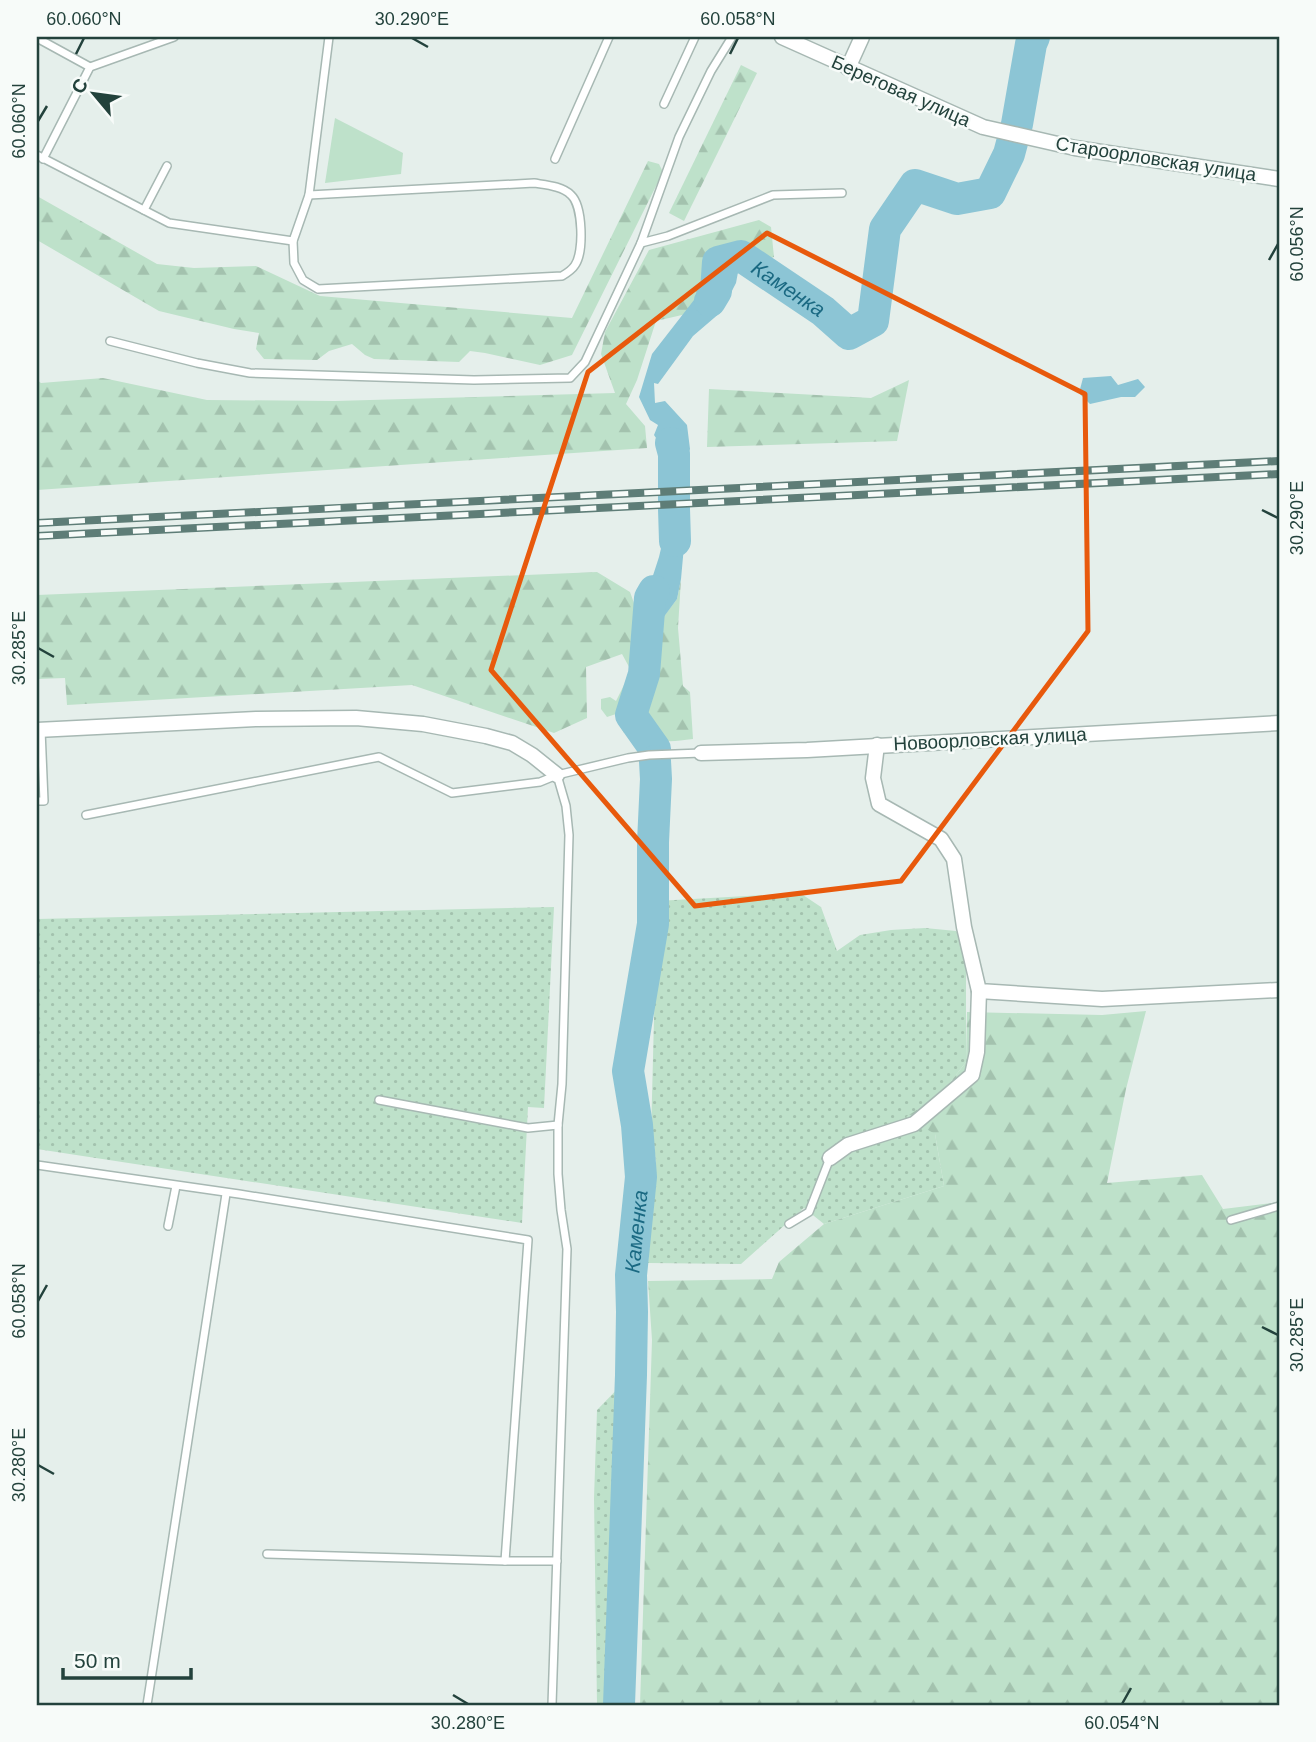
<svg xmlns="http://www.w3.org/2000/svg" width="1316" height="1742" font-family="Arial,sans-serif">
  <defs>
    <pattern id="grass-dots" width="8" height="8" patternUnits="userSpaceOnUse" patternTransform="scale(1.75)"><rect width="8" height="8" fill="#bee1ca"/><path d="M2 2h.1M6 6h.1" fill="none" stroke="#a3c2ae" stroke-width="1.8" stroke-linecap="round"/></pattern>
    <pattern id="forest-firs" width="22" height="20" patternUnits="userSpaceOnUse" patternTransform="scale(1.75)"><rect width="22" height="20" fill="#bee1ca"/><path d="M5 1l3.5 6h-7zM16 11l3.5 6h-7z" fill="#a3c2ae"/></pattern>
  </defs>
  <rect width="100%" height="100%" fill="#e5efeb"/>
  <g fill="url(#grass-dots)">
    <path d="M800,893L821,907L837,951L860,935L891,930L925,928L956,931L963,940L966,967V1062L942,1093L935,1134L944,1186L824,1224L804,1208L741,1264L648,1263L656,1163L654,1144L651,1136L657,901Z"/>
    <path d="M554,907L544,1108L528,1107L522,1223L37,1149V919Z"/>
    <path d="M631,1375L618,1705H597L594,1498L597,1410Z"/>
  </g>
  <g fill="url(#forest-firs)">
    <path d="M741,65L757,73L684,221L669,213Z"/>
    <path d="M648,161L659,164L663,172L572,355L540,365L485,353L470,351L459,362L374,359L365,355L352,344L329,351L317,360L264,359L256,349L259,333L234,329L159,311L37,240V196L157,264L194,268L256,266L320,296L572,318Z"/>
    <path d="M759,220L771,227L774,257L726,278L695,312L656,321L637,380L626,404L645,426L647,448L37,490V380L41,383L103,378L207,400L335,401L615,393L601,354L605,332L649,250Z"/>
    <path d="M909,380L897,441L707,447L709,389L871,398Z"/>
    <path d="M597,572L630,592L638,614L640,631L649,636L677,599L681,579L678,628L683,686L690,692L693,739C671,741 660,746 644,728L624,733L618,723L616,714L607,717L601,709V699L610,697L616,701L624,685L634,676L622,654L586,667L587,718L554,733L412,685L67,705L65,678L37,679V595Z"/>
    <path d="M1146,1011L1126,1089L1107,1183L1202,1175L1223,1209L1279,1202V1705H640L652,1340L648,1281L772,1279L779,1262L824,1224L944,1186L935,1134L906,1117L942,1093L966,1062L967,1012L1102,1015Z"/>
  </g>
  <path fill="#bee1ca" d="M335,118L403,153L401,174L325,183Z"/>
  <g fill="#8cc5d5">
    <path d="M741,256L736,283L721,312L693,336L658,384L654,383L655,403L665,401L687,425L690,449L683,466L685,479L682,488L668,486L663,475C673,458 663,449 654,435L658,425L650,420L639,397L652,354L694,300L718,262Z"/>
    <path d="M1111,376L1118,385L1138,379L1145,387L1135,397H1121L1090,404L1079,393L1083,378Z"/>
    <path d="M678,497L679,517L686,524L681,579L677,599L649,637L640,620L645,600L659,557L666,527L669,500Z"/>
  </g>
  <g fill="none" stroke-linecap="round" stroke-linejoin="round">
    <g stroke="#8cc5d5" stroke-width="32">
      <path id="s1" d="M710,301L716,291L718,262L741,256L823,311L849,334L873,321L885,229L915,185L957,199L990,193L1009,154L1017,124L1031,44L1034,37"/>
      <path d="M671,443L674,454V509L675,541"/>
      <path d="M654,591L650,598L644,674L631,715L655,749"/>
      <path id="s2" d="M619,1705L631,1375L632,1312L631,1275L641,1177L637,1125L628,1071L653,924V842L656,779L655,761"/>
    </g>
    <g stroke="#a7b8b3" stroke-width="10">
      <g id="service">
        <path d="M37,38L90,67"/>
        <path d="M664,104L695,37"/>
        <path d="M37,155L169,223L293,241L309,195L329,37"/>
        <path d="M43,159L90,67L174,37"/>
        <path d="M555,159L609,37"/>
        <path d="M144,210L167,166"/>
        <path d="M293,241L294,263L303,280L318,289L562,276C567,273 572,270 575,265C584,252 583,206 571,195C562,186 546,185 534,183L309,195"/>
        <path d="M641,243L668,236L773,195L842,193"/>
        <path d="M110,341L197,363L250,373L474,380L570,378L585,362L641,243L679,137L711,71L732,37"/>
        <path d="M37,801H44L41,730"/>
        <path d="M86,815L379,757L452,793L540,782L557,775L628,758L649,755L701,753"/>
        <path d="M379,1100L528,1128L558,1125"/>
        <path d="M37,1165L239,1194L528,1240L505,1561"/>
        <path d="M1231,1220L1279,1206"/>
        <path d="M789,1224L809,1212L830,1158"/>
        <path d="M168,1226L176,1186"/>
        <path d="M267,1554L505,1561H557"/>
        <path d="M147,1705L226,1194"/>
        <path d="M552,1705L567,1249L561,1210L558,1174V1125L562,1084L569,835L566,806L557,775"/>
      </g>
    </g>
    <g stroke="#a7b8b3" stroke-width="17">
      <g id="minor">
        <path d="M782,37L983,127L1075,148L1279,179"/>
        <path d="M848,68L862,37"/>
        <path d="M37,730L256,719L356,718L423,724L486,736L512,743L532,755L557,775"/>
        <path d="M877,745L873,778L879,804L941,839L954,859L964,927L979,991L1102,999L1279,990"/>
        <path d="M701,753L807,750L1279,723"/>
        <path d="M830,1158L848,1145L914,1124L972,1075L977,1052L979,991"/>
      </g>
    </g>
    <use href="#service" stroke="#fff" stroke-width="7"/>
    <use href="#minor" stroke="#fff" stroke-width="14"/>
    <g stroke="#5e7d77" stroke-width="8">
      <g id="rail">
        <path d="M37,523L1279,461"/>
        <path d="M37,536L1279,474"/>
      </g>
    </g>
    <use href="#rail" stroke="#f7fbf9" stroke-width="5" stroke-dasharray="16" stroke-linecap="butt"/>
  </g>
  <path fill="none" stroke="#e8590c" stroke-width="5" stroke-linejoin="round" d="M767,233L1085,394L1088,631L901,881L695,906L491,670L588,372Z"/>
  <path fill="none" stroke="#23423c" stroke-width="2.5" d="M412,38L428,47M76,54L84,38M730,54L738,38M38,121L47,106M1269,260L1278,244M1262,510L1278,518M38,648L54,657M38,1301L47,1285M1262,1327L1278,1335M38,1465L54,1474M453,1695L468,1704M1122,1704L1131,1688"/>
  <g text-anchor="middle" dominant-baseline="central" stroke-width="5" stroke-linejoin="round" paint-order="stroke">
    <g font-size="19" fill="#23423c" stroke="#f7fbf9">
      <text transform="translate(901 91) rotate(24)">Береговая улица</text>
      <text transform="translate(1156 159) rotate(9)">Староорловская улица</text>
      <text transform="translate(990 739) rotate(-3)">Новоорловская улица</text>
    </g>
    <g font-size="21" font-style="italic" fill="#1a6982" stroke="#f7fbf9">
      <text stroke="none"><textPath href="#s1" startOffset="122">Каменка</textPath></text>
      <text stroke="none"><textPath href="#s2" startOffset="474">Каменка</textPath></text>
    </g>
  </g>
  <rect width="1316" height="1742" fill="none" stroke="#f7fbf9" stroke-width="77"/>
  <g transform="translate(94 94) rotate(299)" stroke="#f7fbf9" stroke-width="5" paint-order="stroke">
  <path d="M0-5L12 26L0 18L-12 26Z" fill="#23423c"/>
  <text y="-10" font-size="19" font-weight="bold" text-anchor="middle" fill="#23423c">С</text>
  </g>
  <path d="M63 1668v10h128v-10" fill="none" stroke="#23423c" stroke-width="3.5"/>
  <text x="74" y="1668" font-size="21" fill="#23423c" stroke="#f7fbf9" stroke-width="5" paint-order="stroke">50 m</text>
  <rect x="38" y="38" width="1240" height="1666" fill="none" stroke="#23423c" stroke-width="2.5"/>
  <g font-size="18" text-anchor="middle" fill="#23423c">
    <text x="84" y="25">60.060°N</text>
    <text x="412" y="25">30.290°E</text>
    <text x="738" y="25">60.058°N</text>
    <text transform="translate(19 121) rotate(-90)" y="6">60.060°N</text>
    <text transform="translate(1297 244) rotate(-90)" y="6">60.056°N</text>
    <text transform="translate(1297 518) rotate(-90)" y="6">30.290°E</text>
    <text transform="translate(19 648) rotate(-90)" y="6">30.285°E</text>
    <text transform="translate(19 1301) rotate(-90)" y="6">60.058°N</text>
    <text transform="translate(1297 1335) rotate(-90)" y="6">30.285°E</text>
    <text transform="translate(19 1465) rotate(-90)" y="6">30.280°E</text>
    <text x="468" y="1729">30.280°E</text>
    <text x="1122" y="1729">60.054°N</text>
  </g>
</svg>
